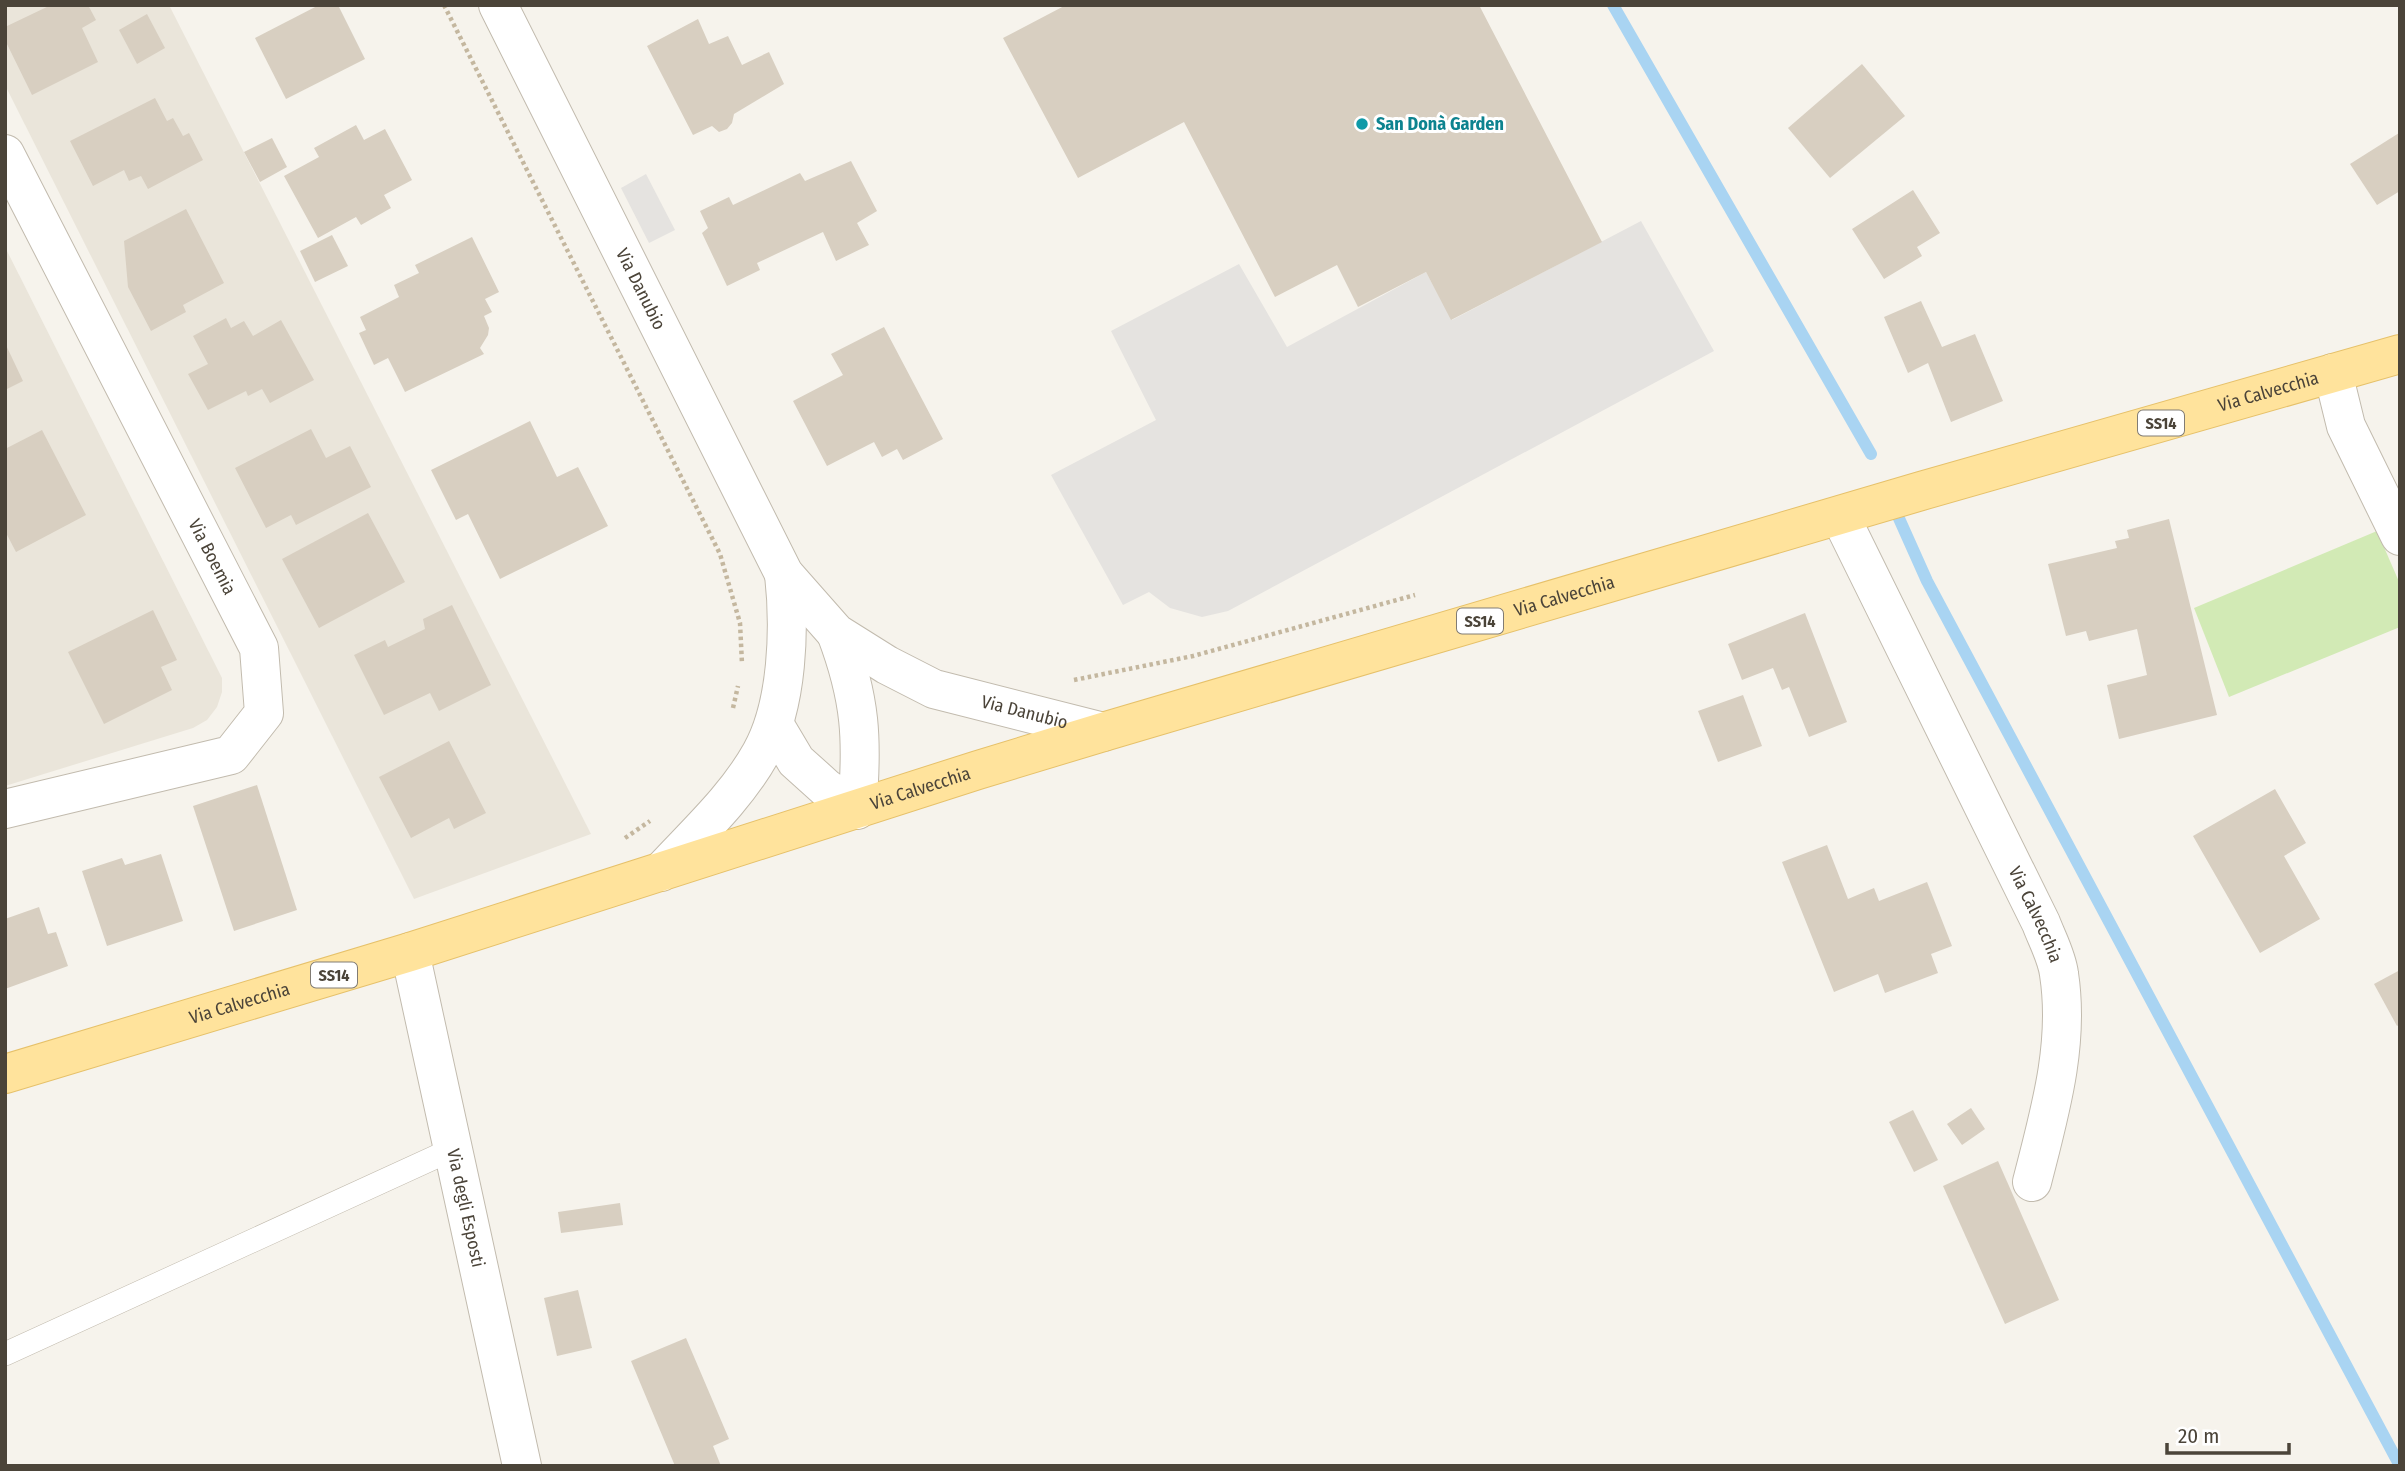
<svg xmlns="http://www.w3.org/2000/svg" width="2405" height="1471" font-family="'Fira Sans Condensed',sans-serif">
  <rect width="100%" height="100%" fill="#f6f3ec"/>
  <g fill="#eae5da">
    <path d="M5,5H169L591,834L414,899L5,85Z"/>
    <path d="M5,247L222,678V692L217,707L207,720L193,728L5,786Z"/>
  </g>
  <path fill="#d2eab5" d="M2377,531L2400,584V627L2229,697L2194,608Z"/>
  <g fill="#e5e3e0">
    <path d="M646,174L675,230L649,243L621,188Z"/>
    <path d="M1641,221L1714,351L1228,611L1202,617L1170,608L1149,592L1123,605L1051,475L1156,420L1111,331L1239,264L1287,347L1426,272L1452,320Z"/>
  </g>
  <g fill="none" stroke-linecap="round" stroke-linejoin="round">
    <g stroke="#a9d4f2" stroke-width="12">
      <path d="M1613,5L1871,454"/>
      <path d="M1893,505L1927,581L2400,1466"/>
    </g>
  </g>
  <g fill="#d8cfc1">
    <path d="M51,5H88L96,20L82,28L98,62L32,95L5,40V27Z"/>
    <path d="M319,5H338L365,59L286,99L255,38Z"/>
    <path d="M1066,5H1479L1602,242L1451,320L1426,272L1358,307L1337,265L1275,297L1184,122L1078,178L1003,38Z"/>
    <path d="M147,14L165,48L137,64L119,30Z"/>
    <path d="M698,19L709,44L728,36L742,65L769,52L784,84L734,114L732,123L727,129L719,132L712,126L693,135L647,46Z"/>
    <path d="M1862,64L1905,116L1830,178L1788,128Z"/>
    <path d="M155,98L167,121L173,118L183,136L189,133L203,160L148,189L141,176L129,181L124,170L93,186L70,141Z"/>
    <path d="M356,125L364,140L385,129L412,180L384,195L391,208L361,225L356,217L318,238L284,176L319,157L314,148Z"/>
    <path d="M2399,133L2400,191L2377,205L2350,164Z"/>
    <path d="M272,138L287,167L260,182L244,152Z"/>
    <path d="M851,161L877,211L857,223L869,245L836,261L823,232L757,263L760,270L727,286L702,233L708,228L700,211L729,197L733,205L800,173L805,181Z"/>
    <path d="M1913,190L1940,233L1917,247L1922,256L1884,279L1852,229Z"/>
    <path d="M186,209L224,283L183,305L186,312L151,331L128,287L124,241Z"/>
    <path d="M332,235L348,266L315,282L300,251Z"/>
    <path d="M472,237L499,292L485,299L492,312L484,316L489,328L488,335L480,348L484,354L405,392L388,358L374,365L359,333L366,330L360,317L399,297L394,285L419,273L415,265Z"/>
    <path d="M1921,301L1942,347L1975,334L2003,401L1951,422L1928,363L1908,373L1884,317Z"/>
    <path d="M226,318L231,328L244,321L253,336L281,320L314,380L270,403L262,389L248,396L246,391L208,410L188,374L208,364L193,336Z"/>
    <path d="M884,327L943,439L903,460L897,449L882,457L874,442L827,466L793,401L843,375L831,354Z"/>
    <path d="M5,343L23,381L5,390Z"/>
    <path d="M530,421L557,477L578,467L608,526L500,579L468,514L456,520L431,470Z"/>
    <path d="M311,429L326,458L350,446L371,487L296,525L291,515L266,528L235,468Z"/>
    <path d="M42,430L86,515L16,552L5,531V449Z"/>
    <path d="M368,513L405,582L319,628L282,559Z"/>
    <path d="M2169,519L2217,715L2119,739L2107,685L2147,675L2137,629L2089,641L2086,631L2066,636L2048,564L2117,548L2115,541L2129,538L2127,530Z"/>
    <path d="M452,605L491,685L439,711L430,693L384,715L354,655L385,640L388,647L425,629L423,619Z"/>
    <path d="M153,610L177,660L161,667L172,690L104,724L68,652Z"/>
    <path d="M1805,613L1847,722L1809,737L1789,687L1782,690L1773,668L1742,680L1728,644Z"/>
    <path d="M1743,695L1762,746L1718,762L1698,711Z"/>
    <path d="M449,741L486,813L454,829L449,818L411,838L379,777Z"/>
    <path d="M257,785L297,910L234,931L193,806Z"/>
    <path d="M2275,789L2306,843L2284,856L2320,919L2260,953L2193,836Z"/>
    <path d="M1827,845L1848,899L1874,888L1879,901L1927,882L1952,946L1931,954L1938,973L1885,993L1878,974L1834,992L1782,862Z"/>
    <path d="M161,854L183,921L107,946L82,871L122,858L125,865Z"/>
    <path d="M39,907L48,934L56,932L68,966L5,989V919Z"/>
    <path d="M2400,970V1024L2397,1026L2374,984Z"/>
    <path d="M1971,1108L1985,1129L1962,1145L1947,1124Z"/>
    <path d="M1913,1110L1938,1160L1914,1172L1889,1122Z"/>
    <path d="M1998,1161L2059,1300L2005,1324L1943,1186Z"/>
    <path d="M620,1203L623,1225L561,1233L558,1212Z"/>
    <path d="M578,1290L592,1348L557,1356L544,1298Z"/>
    <path d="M686,1338L729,1439L713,1446L721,1466H675L631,1361Z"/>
  </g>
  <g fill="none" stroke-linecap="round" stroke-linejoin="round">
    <g stroke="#c2bbae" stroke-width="24">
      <path id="service" d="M5,1354L453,1149"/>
    </g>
    <g stroke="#c2bbae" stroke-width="40">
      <g id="minor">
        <path id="s1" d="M498,5L784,574L836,633L887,665L934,689L1103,732"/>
        <path id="s2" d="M5,154L259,648L264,713L231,755L5,809"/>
        <path d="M2333,373L2346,426L2400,536"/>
        <path id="s3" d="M1840,516L2041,923C2047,939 2057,957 2059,974C2070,1045 2049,1115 2032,1182"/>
        <path d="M774,724L796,761L826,788L857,810C863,740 861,699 836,633"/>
        <path d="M661,872C695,835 736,798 761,753C788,705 790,628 784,574"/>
        <path id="s4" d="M410,952L522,1466"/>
      </g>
    </g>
    <g stroke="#e6c16a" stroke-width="40">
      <g id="primary">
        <path id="s5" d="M5,1074L410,952L978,770L1103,732L1921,491L2400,354"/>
      </g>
    </g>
    <g stroke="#c4b79f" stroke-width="4.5" stroke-dasharray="3.5 3.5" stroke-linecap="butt">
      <path d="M444,5L720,554L740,623L742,664"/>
      <path d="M1074,680L1193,656L1415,595"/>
      <path d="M733,708L738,686"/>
      <path d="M625,838L650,821"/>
    </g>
    <use href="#service" stroke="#fff" stroke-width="23"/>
    <use href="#minor" stroke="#fff" stroke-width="38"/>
    <use href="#primary" stroke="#ffe39c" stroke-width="38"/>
  </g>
  <circle fill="#0f9aa8" stroke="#fff" stroke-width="2.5" cx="1362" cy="124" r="7"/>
  <g text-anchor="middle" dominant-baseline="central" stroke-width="6" stroke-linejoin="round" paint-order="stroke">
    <g fill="#fff" stroke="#817c74" stroke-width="2">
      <rect x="2138" y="410.5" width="46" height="25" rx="5"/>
      <rect x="1457" y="608.5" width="46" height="25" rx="5"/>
      <rect x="311" y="962.5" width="46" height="25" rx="5"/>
    </g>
    <g font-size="16" font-weight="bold" fill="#4b4439">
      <text x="2161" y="423">SS14</text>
      <text x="1480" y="621">SS14</text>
      <text x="334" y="975">SS14</text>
    </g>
    <g font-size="18" font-weight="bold" fill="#0d838f" stroke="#fff" text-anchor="start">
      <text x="1376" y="124">San Donà Garden</text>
    </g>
    <g font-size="18" fill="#4b4439" stroke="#fff">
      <text stroke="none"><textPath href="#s1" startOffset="318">Via Danubio</textPath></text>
      <text stroke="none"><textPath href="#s5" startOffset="2364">Via Calvecchia</textPath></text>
      <text stroke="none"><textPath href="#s2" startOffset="453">Via Boemia</textPath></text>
      <text stroke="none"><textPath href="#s5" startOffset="1631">Via Calvecchia</textPath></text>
      <text stroke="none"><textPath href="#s1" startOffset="922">Via Danubio</textPath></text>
      <text stroke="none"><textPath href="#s5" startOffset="959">Via Calvecchia</textPath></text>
      <text stroke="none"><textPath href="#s3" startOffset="444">Via Calvecchia</textPath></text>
      <text stroke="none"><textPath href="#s5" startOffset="245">Via Calvecchia</textPath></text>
      <text stroke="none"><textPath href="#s4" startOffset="262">Via degli Esposti</textPath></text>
    </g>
  </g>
  <rect width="2405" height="1471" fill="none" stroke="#4b4439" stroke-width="14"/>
  <path d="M2167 1443v10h122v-10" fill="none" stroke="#4b4439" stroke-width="3.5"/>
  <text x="2178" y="1443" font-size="21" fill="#4b4439" stroke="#ffffff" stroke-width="5" paint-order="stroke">20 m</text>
</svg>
